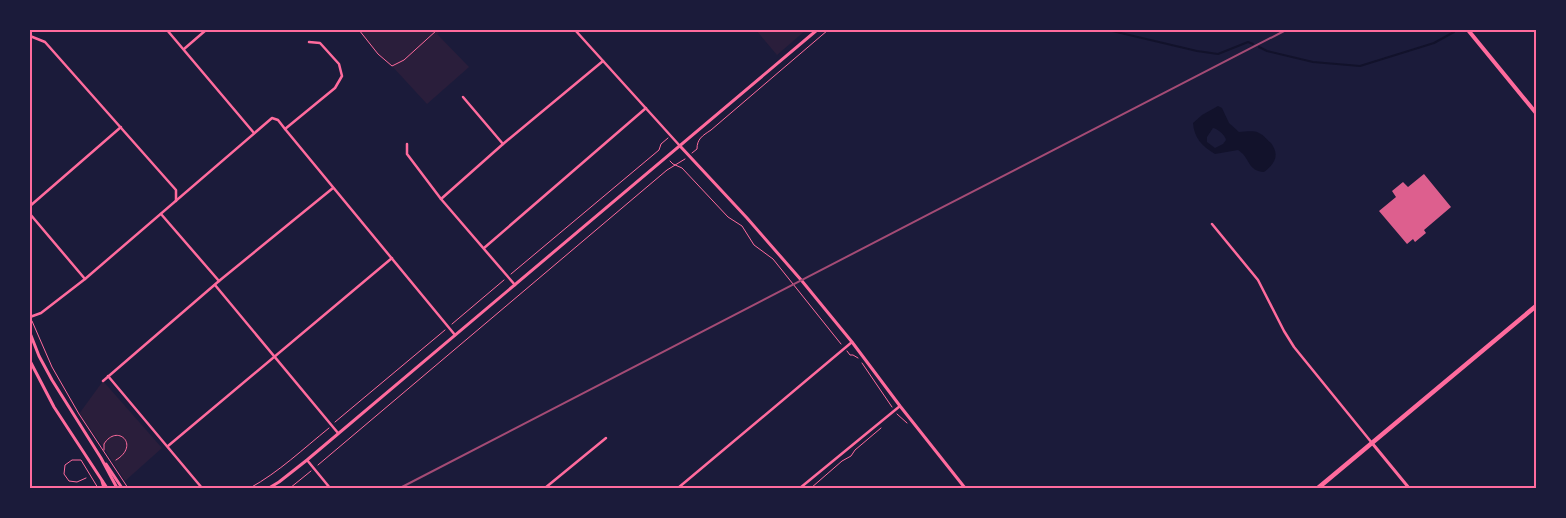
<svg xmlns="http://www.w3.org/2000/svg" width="1566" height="518" font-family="'IBM Plex Sans',sans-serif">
  <rect width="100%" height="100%" fill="#1b1b3a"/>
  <g fill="#2a1e3b">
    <path d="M359,30H441L437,34L469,67L427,104L392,66L378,54Z"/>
    <path d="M756,30H806L777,55Z"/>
    <path d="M103,381L162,448L125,481L102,445L79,414Z"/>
  </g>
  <path fill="#12122b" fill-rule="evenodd" d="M1218,106L1222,108L1229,123L1239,132C1246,132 1253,130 1259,133C1264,135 1267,140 1271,143C1280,155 1275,164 1264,172C1247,171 1250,157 1238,150L1215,154C1202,146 1194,138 1193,123L1202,115ZM1213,128C1218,129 1225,135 1226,140L1223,144L1215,148L1207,142V137Z"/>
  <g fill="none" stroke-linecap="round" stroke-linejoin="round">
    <g stroke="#12122b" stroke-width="2">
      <path d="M1108,30L1197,51L1218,54L1248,42L1253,44"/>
      <path d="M1259,47L1267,51L1313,62L1360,66L1434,43L1454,32"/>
    </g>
  </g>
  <path fill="#dd5f8e" d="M1424,174L1451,207L1424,230L1426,233L1415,242L1413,239L1407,244L1379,211L1396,197L1392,191L1403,182L1408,187Z"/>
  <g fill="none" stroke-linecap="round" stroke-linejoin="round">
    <g stroke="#ff6b9d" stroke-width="1">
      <path d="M359,30L378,54L392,66L404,60L437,30"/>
      <path d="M692,153L697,149C697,139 702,136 711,130L828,30"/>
      <path d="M670,161L673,164L682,168L728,217L742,226L754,245L773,259L841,344"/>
      <path d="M511,274L659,150L661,144L668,138"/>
      <path d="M32,321L52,367L79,414L128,488"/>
      <path d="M452,324L504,280"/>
      <path d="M847,351L850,355H853L858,358"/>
      <path d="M862,363L892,407"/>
      <path d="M897,414L907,423"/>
      <path d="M335,422L445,330"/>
      <path d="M104,450V444C117,423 141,445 116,460"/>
      <path d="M318,465L667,170L685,159"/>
      <path d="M86,478L77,482L69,481L64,474L65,465L72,460H81L98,488"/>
      <path d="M250,488C279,472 303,449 329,428"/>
      <path d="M290,488L311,471"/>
      <path d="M811,488L842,461L851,456L855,450L881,428"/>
    </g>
    <g stroke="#ff6b9d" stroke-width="2.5">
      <path d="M167,30L254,133"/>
      <path d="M575,30L680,146"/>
      <path d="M30,36L45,42L176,190V201"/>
      <path d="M184,49L206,30"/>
      <path d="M463,97L503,144"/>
      <path d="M285,129L335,88L342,76L339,64L320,43L309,42"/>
      <path d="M407,144V154L441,199L515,285"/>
      <path d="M441,199L503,144L603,61"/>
      <path d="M30,206L121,127"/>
      <path d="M30,214L85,279"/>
      <path d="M161,214L219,281"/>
      <path d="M1212,224L1258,280L1284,331L1294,347L1372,443"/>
      <path d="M484,248L646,108"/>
      <path d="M215,285L338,433"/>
      <path d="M30,317L41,313L85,279L272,118L278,120L285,129L455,335"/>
      <path d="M108,376L202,488"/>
      <path d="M103,381L219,281L333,188"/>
      <path d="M168,446L392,258"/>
      <path d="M307,460L330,488"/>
      <path d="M545,488L606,438"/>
      <path d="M678,488L852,342"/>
      <path d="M800,488L900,406"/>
    </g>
    <g stroke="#ff6b9d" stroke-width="3">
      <path d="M680,146L747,218L802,281L852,342L900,406L965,488"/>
      <path d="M30,333L39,356L52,380L101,458L117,488"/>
      <path d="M30,361L54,407L107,488"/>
      <path d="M1372,443L1409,488"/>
      <path d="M106,464L122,488"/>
      <path d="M102,481L104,488"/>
      <path d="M269,488L279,482L307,460L817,30"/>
    </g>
    <path stroke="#ff6b9d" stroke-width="4" d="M1468,30L1536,113"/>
    <path stroke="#ff6b9d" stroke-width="4.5" d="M1318,488L1536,306"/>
    <path stroke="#a44b75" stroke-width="2" d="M400,488C694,334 991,183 1286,30"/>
  </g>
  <rect width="1566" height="518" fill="none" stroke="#1b1b3a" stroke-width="62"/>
  <rect x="31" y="31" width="1504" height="456" fill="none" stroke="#ff6b9d" stroke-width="2"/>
</svg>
